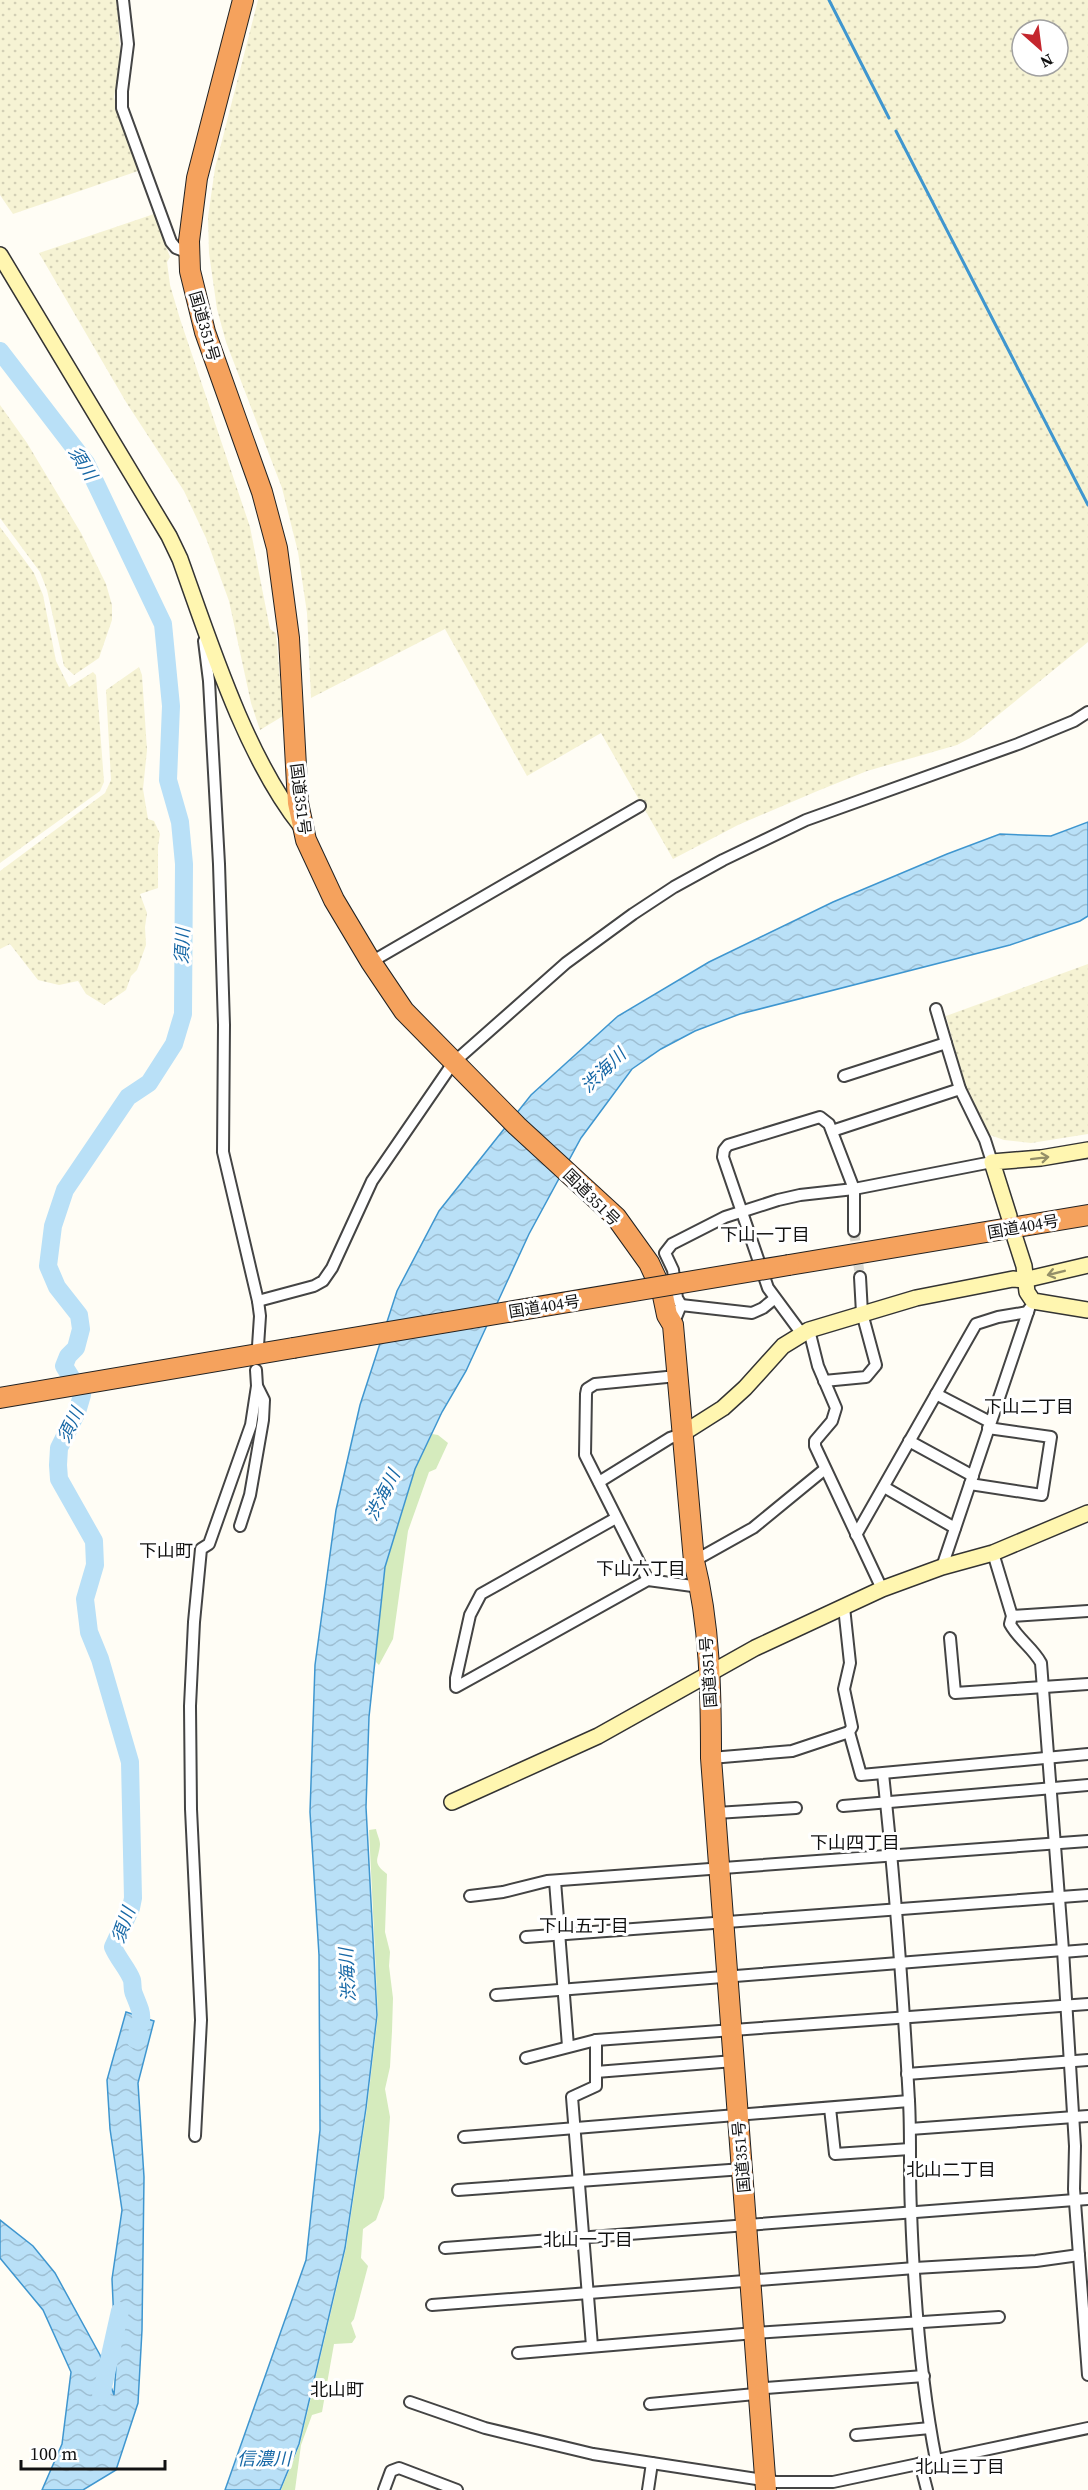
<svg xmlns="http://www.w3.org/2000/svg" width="1088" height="2490" font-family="'Source Serif 4','Noto Sans JP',serif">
  <defs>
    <pattern id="farmland-dots" width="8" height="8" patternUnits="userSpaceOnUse" patternTransform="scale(1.5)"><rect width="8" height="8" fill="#f6f3d4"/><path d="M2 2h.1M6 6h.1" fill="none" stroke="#d2cfb5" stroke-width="1.8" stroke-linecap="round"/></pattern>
    <pattern id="water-waves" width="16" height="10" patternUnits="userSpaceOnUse" patternTransform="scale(1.5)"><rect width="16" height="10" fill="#b9e0f7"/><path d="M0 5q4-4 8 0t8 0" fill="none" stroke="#9ebfd3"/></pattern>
  </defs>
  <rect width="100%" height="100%" fill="#fffdf5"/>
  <g fill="url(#farmland-dots)" fill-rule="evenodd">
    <path d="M0,0H117L121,63L114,97L138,171L13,214L0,195Z"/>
    <path d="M258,0H1088V642L970,738L957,745L867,771L815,792L738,825L673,859L601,733L527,776L445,629L311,698L307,613L298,552L282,488L226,342L217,309L209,253L208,217L215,168ZM1022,30H1058V66H1022Z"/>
    <path d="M154,214L170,257L167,262L170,285L180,319L250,527L270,629L276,633L283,716L260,730L251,703L229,601L206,538L184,491L126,402L39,253Z"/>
    <path d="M0,405L27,443L81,533L106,584L112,605V620L99,658L74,675L64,666L47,590L40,572L0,518Z"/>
    <path d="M0,527L34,573L43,595L56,661L69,687L93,672L96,675L104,782L100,791L0,863Z"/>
    <path d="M139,667L142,675L147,750L143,789L148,819L154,821L160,834L158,846V888L140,894L147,913L145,927L146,945L137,970L131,976L126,990L104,1005L86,994L78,981L59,985L38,980L10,944L0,949V871L105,793L111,780L106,690Z"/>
    <path d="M1088,964V1134L1031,1143L1004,1140L990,1135L968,1097L946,1016Z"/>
  </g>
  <g fill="#d5ebbd">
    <path d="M432,1434L438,1435L448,1443L436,1469L429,1472L408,1531L393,1639L379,1665L376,1662V1653L385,1567L415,1469Z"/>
    <path d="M376,1829C377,1834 380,1840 380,1844C379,1860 371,1862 387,1874L385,1932L390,1952L389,1966L393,1998L392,2031L390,2067L385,2089L390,2117L384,2198L376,2220L363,2229L361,2258L368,2266L354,2319L351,2323L356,2337L352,2343L334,2344L322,2412L312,2415L301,2445L295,2490H281L300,2444L346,2248L367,2108L378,2015L369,1830Z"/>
  </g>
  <g fill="url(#water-waves)" stroke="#3f96cf" stroke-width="1.5">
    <path d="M1088,822V916L1080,921L1010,945L740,1014L695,1031L661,1049L632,1069L581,1138L529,1234L466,1371L442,1412L415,1469L385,1567L369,1717L366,1807L377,2015L366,2108L345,2248L299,2444L280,2490H225L306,2260L320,2130L319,1955L310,1812L315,1665L336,1510L360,1405L397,1291L439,1211L531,1095L618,1016L709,962L833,902L947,854L1000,834L1051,836Z"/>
    <path d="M126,2012L154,2021L138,2083L144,2177L142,2330L138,2403L116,2470L83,2490H42L62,2444L71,2372L43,2310L0,2258V2220L33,2246L55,2273L100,2355L114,2395L116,2367L112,2279L122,2210L110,2129L107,2080Z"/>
  </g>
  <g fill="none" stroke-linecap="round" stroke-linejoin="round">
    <g stroke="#3f96cf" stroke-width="3">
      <path d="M829,0L889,118"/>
      <path d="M896,131L1088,505"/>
    </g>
    <g stroke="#b9e0f7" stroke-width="18">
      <path d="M0,351L86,463L163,624L171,706L168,780L180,822L184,864L183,1014L174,1044L149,1083L128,1097L65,1190L53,1226L48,1266L57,1287L79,1315L81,1329L76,1348L68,1356L64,1366L82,1395L77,1412L59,1448L58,1465L59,1479L94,1541L95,1565L85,1599L89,1632L100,1659L130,1762L133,1898L131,1908L113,1947C118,1959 128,1969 132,1980C133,1985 132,1990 134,1994C143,2017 144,2015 135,2039"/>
      <path d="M101,2396L120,2311"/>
    </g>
    <path stroke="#dbdad3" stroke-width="10" stroke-dasharray="10 5" stroke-linecap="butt" d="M854,1231L860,1277"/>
    <g stroke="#444" stroke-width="14">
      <g id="street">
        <path d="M123,0L128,44L122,91V108L171,242L176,248L189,253"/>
        <path d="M204,641L209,681L219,864L224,1025L223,1152L258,1301L260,1316L258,1346"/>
        <path d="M371,962L640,806"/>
        <path d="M936,1009L946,1043"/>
        <path d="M832,1131L960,1089"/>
        <path d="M258,1301L314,1286L323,1281L332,1268L372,1181L453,1063L566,963L633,914L674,887L723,860L806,820L1018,744L1074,721L1088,712"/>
        <path d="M681,1305L752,1313L763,1308L774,1299"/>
        <path d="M673,1325L681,1305L677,1298L673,1270L665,1253L672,1244L725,1217L778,1200L800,1195L854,1189L992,1162L985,1140L960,1089L946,1043L844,1076"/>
        <path d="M809,1330L818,1366L836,1408L832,1421L815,1441V1446L882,1589"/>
        <path d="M802,1334L768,1288L723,1157L724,1150L728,1145L820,1117L829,1124L854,1189V1231"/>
        <path d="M824,1381L866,1377L876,1365L862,1313L860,1277"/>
        <path d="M936,1394L990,1422"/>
        <path d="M909,1441L973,1476"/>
        <path d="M599,1482L670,1438L682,1434"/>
        <path d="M970,1484L1042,1495L1051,1437L988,1428"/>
        <path d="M884,1487L955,1528"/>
        <path d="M616,1518L481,1594L470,1615L456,1678V1687L648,1580L700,1587"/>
        <path d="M240,1526L250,1495L263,1420L264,1400L257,1386L256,1370"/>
        <path d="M856,1535L976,1324L998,1317L1028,1312"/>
        <path d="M993,1553L1012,1616L1010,1624C1018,1639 1033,1648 1041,1663L1063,1950L1075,2146L1074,2189L1088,2375"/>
        <path d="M694,1561L753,1528L825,1469"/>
        <path d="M942,1567L1029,1309"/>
        <path d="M648,1580L585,1455L586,1394L587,1389L595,1384L677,1376"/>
        <path d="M844,1607L850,1663L844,1689L852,1727L849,1732L861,1775L1088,1754"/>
        <path d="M1012,1616L1088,1611"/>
        <path d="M950,1638L955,1693L1088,1684"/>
        <path d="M711,1758L792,1751L849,1732"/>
        <path d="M883,1774C895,1883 903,1992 909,2101C911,2138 909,2174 911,2211C914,2292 920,2379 936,2460"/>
        <path d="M843,1806L1088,1785"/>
        <path d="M716,1813L796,1808"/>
        <path d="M555,1881L568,2046"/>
        <path d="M470,1896L503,1892L547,1881L1088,1841"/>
        <path d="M526,1937L1088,1895"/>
        <path d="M1063,1952L1088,1950"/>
        <path d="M496,1995L1063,1950"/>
        <path d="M526,2058L596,2040L1088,2004"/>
        <path d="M596,2072L734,2061"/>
        <path d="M907,2074L1088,2060"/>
        <path d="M830,2108L835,2154L910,2149"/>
        <path d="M910,2129L1088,2116"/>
        <path d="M195,2136L201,2020L191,1809L190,1706L194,1622L201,1549L209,1544L251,1425L257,1386"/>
        <path d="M464,2137L909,2101"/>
        <path d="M458,2190L743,2169"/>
        <path d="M445,2248L1088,2199"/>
        <path d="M432,2305L915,2268L1036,2261L1079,2255"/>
        <path d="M592,2346L572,2097L596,2086V2040"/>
        <path d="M518,2353L755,2333L999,2317"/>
        <path d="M410,2402L485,2428L593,2454L776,2482H833L1088,2428"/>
        <path d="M650,2404L755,2394L759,2390L766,2388L924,2376"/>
        <path d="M856,2435L930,2428"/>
        <path d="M920,2463L927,2490"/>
        <path d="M384,2490L391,2471L399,2468L457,2490"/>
        <path d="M648,2490L652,2463"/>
      </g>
    </g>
    <g stroke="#333" stroke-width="18">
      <g id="secondary">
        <path d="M0,255L169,536L180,559C210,643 246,757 301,826"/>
        <path d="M1009,1216L992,1162L1041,1158L1088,1150"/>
        <path d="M1015,1238L1024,1266L1027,1292L1033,1301L1088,1310"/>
        <path d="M682,1434L723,1408L745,1388L783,1346L809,1330L916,1298L1013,1279L1024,1280L1088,1265"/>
        <path d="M452,1802L598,1736L755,1648L882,1589L942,1567L993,1553L1088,1513"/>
      </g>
    </g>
    <g stroke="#222" stroke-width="22">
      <g id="highway">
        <path d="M243,0L197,178L189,241L190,271L205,332L262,492L277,548L289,638L298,803L306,840L334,900L371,962L404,1011L517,1126L616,1217L649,1263L662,1291L667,1315L673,1325L694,1561C710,1625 711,1692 711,1758L766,2490"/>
        <path d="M789,1265L1088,1215"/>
        <path d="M0,1398L293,1348"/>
      </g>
    </g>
    <use href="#street" stroke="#fff" stroke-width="10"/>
    <use href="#secondary" stroke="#fff6b0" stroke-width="15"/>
    <use href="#highway" stroke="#f5a25d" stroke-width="20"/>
    <g stroke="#222" stroke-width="22" stroke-linecap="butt">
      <path id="highway-bridge" d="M293,1348L789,1265"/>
    </g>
    <use href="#highway-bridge" stroke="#f5a25d" stroke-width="20"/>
  </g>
  <defs><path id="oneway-shaft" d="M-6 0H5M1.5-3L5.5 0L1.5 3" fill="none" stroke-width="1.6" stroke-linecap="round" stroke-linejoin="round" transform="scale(1.5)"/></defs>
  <g stroke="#948f68">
    <use href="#oneway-shaft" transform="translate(1040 1158) rotate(-7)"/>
    <use href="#oneway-shaft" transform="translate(1056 1273) rotate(166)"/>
  </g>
  <g text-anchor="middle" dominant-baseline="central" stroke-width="6" stroke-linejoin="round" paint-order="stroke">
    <g font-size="16" fill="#111" stroke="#fff">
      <text transform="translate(205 326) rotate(74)">国道351号</text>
      <text transform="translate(301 799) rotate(83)">国道351号</text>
      <text transform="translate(592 1197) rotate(45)">国道351号</text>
      <text transform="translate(1023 1226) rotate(-10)">国道404号</text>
      <text transform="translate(544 1306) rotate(-9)">国道404号</text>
      <text transform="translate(708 1672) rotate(-94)">国道351号</text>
      <text transform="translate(741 2157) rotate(-95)">国道351号</text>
    </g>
    <g font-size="18" font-style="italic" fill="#1768a6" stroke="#fff">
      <text transform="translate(83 463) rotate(58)">須川</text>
      <text transform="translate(182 946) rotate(-88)">須川</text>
      <text transform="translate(603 1070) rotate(-44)">渋海川</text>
      <text transform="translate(70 1425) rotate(-65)">須川</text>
      <text transform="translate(382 1495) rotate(-63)">渋海川</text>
      <text transform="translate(123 1925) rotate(-71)">須川</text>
      <text transform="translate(347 1975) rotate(-93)">渋海川</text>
      <text x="264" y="2458">信濃川</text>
    </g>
    <g font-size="18" fill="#111" stroke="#fff">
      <text x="765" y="1234">下山一丁目</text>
      <text x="1029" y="1406">下山二丁目</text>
      <text x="166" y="1550">下山町</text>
      <text x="641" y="1568">下山六丁目</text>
      <text x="855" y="1842">下山四丁目</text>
      <text x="584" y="1925">下山五丁目</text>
      <text x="951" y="2169">北山二丁目</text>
      <text x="588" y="2239">北山一丁目</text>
      <text x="337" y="2389">北山町</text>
      <text x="960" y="2466">北山三丁目</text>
    </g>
  </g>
  <g transform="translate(1040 48) rotate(152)"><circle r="28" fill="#ffffff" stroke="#a0a0a0" stroke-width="1.5"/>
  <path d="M0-4.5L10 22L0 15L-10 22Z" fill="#c4262e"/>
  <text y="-9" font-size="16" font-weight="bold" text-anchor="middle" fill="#111111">N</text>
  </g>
  <path d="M21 2460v9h144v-9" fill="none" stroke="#111111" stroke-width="3"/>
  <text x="30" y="2460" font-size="18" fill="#111111" stroke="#ffffff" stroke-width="4.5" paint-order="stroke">100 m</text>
</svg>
